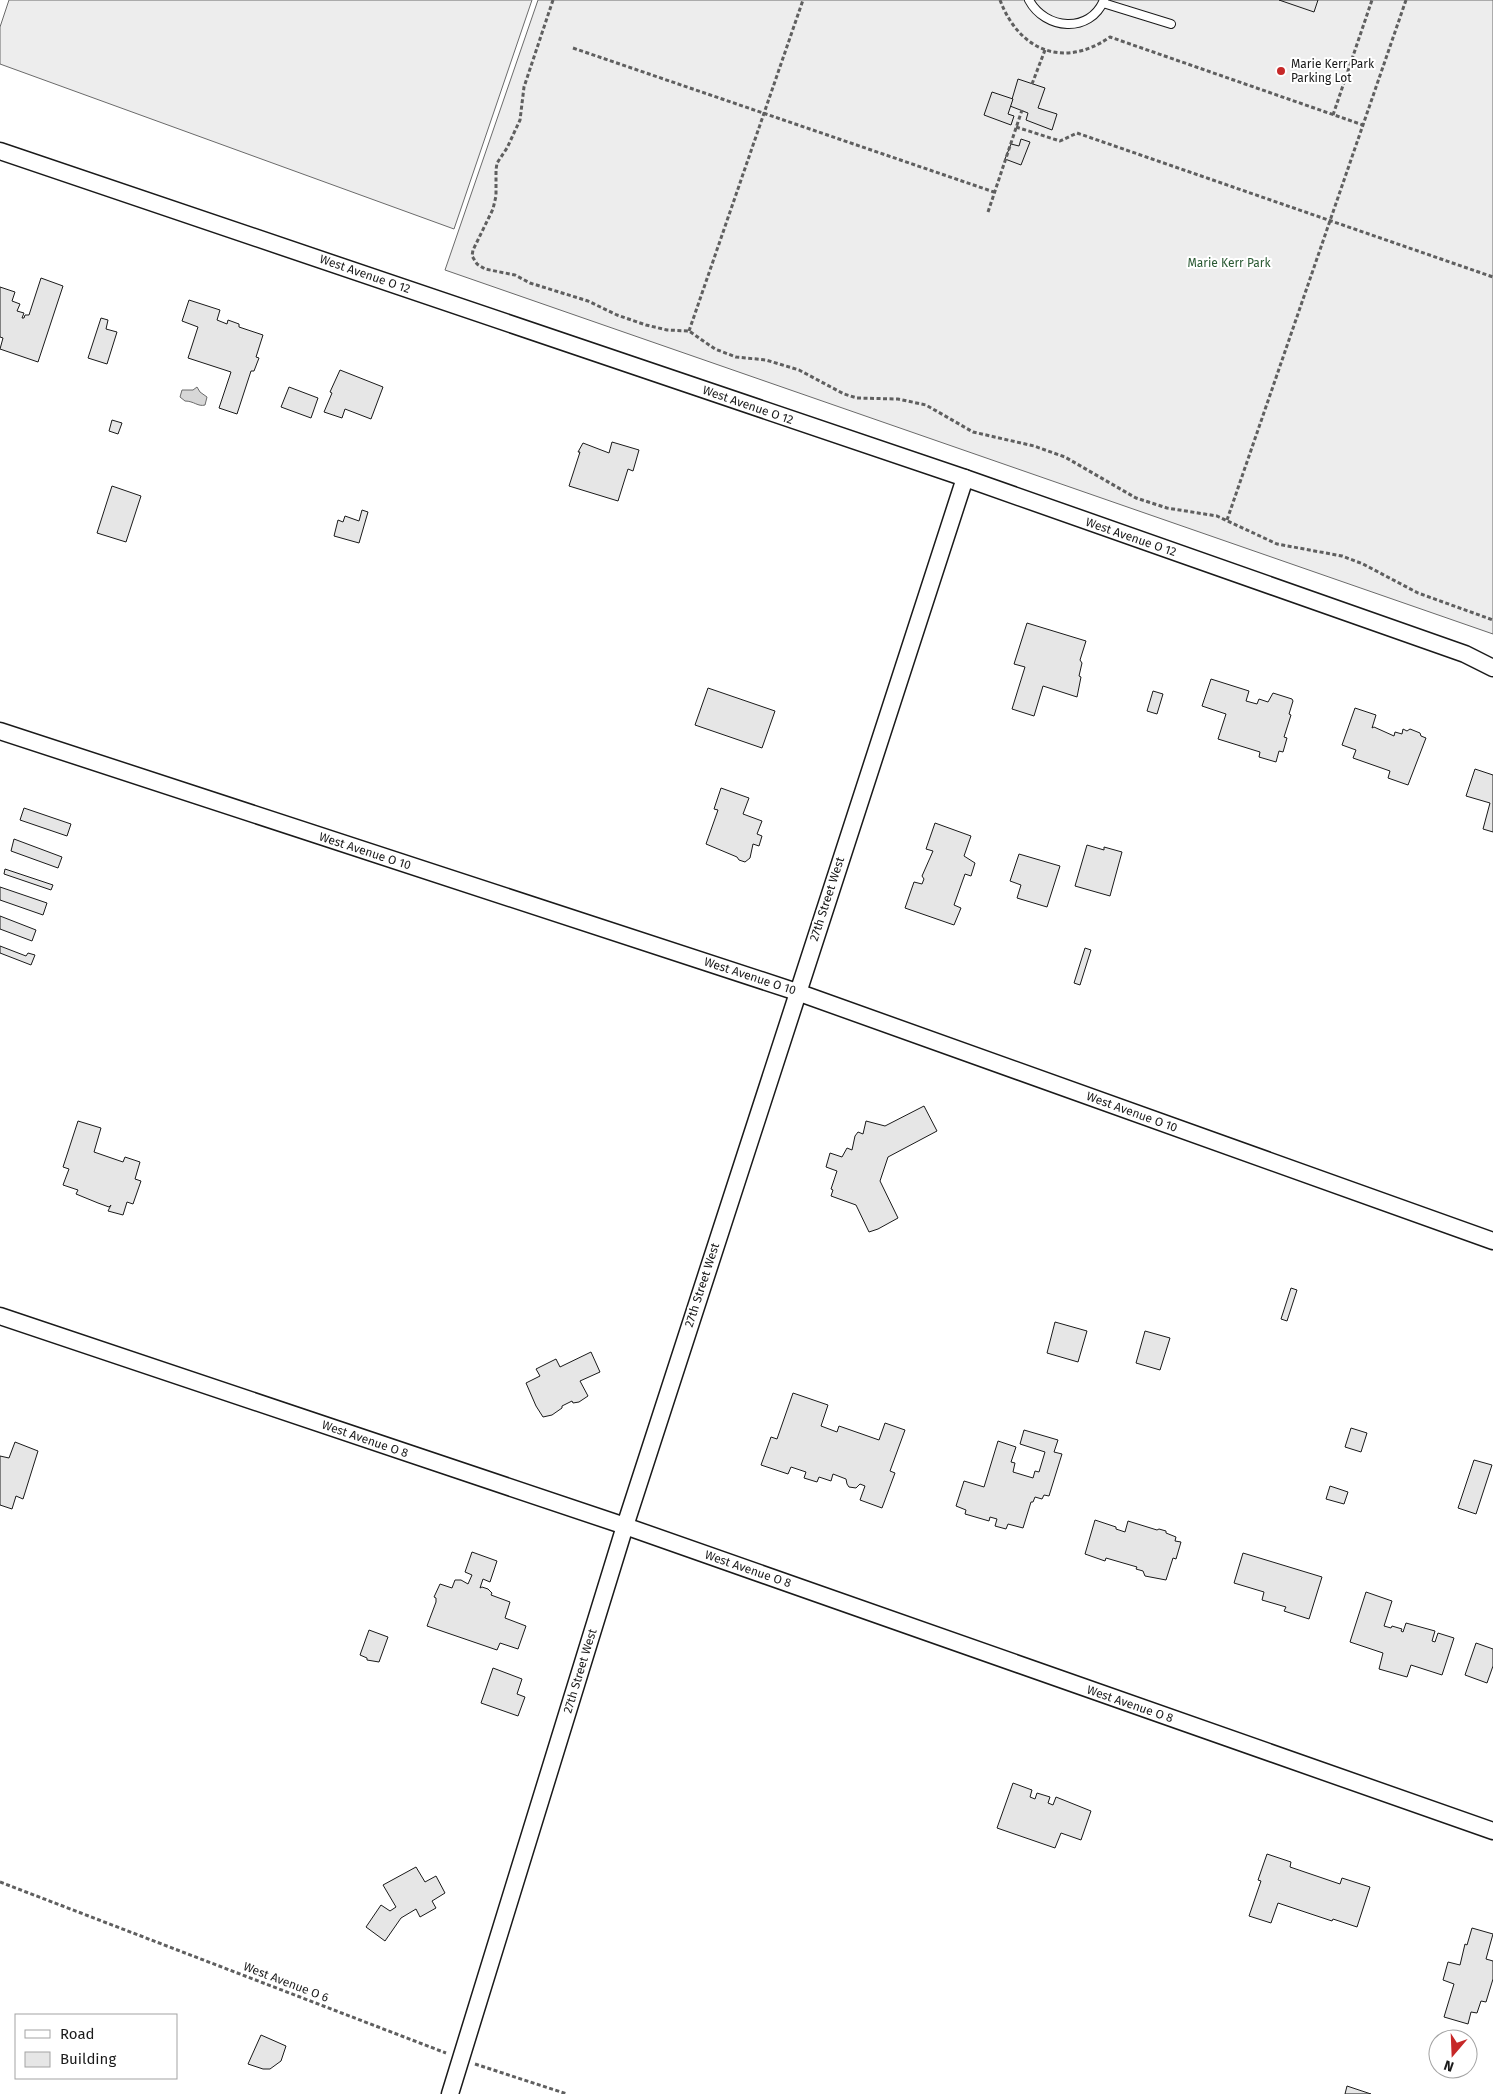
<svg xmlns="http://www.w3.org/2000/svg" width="1493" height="2094" font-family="'Fira Sans',sans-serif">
  <rect width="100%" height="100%" fill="#fff"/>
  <g fill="#ededed" stroke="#6a6a6a">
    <path d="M9,0H532L454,229L0,64V27Z"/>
    <path d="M538,0H1493V634L445,270Z"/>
  </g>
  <path fill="#d7d7d7" stroke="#6a6a6a" d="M197,387L200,392L207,397L205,405C198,407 194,401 185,401L180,397L182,390H193Z"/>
  <g fill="#e6e6e6" stroke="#1a1a1a">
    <path d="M1279,0H1318L1314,12Z"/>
    <path d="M1018,79L1045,88L1038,108L1057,114L1052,130L1026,120L1028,113L1010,106Z"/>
    <path d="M992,92L1013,99L1008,114L1014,116L1011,125L984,115Z"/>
    <path d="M1021,139L1030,142L1021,165L1005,159L1011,144L1019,146Z"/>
    <path d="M41,278L63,286L38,362L0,349L3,338L0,337V287L15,292L12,301L20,304L17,311L24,313L22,318H24L25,315H29Z"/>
    <path d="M189,300L220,310L217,320L227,324L228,320L239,324V327L263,335L256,357L259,358L254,371H251L237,414L219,408L231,372L188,358L198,327L182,321Z"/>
    <path d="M101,318L108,320L106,329L117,332L107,364L88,358Z"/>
    <path d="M340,370L383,387L371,419L345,409L342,418L324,412L332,393L330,392Z"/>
    <path d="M289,387L318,398L311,418L281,407Z"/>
    <path d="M112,420L122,423L118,434L109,431Z"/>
    <path d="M612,442L639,450L633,471L628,469L618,501L569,486L580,452H578L583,443L609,453Z"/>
    <path d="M112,486L141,496L126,542L97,533Z"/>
    <path d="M362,510L368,512L359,543L334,536L338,520L343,522L345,516L359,521Z"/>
    <path d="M1027,623L1086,641L1080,660L1082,663L1079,676L1081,677L1077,697L1043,686L1034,716L1012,709L1025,667L1014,664Z"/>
    <path d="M1211,679L1249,691L1246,701L1257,704L1259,699L1268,702L1273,693L1292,699L1293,701L1289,714L1291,715L1284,737L1287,738L1283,752L1279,751L1276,762L1259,757L1260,752L1218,739L1226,714L1202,706Z"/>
    <path d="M708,688L775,711L762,748L695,725Z"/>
    <path d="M1153,691L1163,694L1157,714L1147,711Z"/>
    <path d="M1355,708L1376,715L1372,728L1374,727L1394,736L1395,732L1402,734L1403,729L1407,731L1410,729L1420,733L1421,736L1426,738L1408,785L1388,778L1390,771L1353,758L1356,750L1342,745Z"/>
    <path d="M1475,769L1493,775V832L1483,829L1490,803L1466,796Z"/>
    <path d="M721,788L749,798L743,814L762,821L757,834L762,836L759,846L753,844L750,858L745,862L739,860L737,857L706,844L718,810L714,809Z"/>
    <path d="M24,808L71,824L67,836L20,820Z"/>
    <path d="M935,823L971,836L964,856L975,863L971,876L965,874L954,905L961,908L954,925L905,908L914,882L922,884L924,879L922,876L933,851L926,849Z"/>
    <path d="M14,839L62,857L58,868L11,851Z"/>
    <path d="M1087,845L1104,850V847L1122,852L1110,896L1075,886Z"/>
    <path d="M1019,854L1060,866L1047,907L1017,898L1021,885L1010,881Z"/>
    <path d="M5,869L53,885L51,890L4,874Z"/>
    <path d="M0,887L47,903L43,915L0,900Z"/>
    <path d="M0,916L36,930L32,941L0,929Z"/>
    <path d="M0,946L26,956L28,953L35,955L31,965L0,953Z"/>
    <path d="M1085,948L1091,950L1080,985L1074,983Z"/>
    <path d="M924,1106L937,1131L888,1157L880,1181L898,1218L878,1229L869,1232L856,1205L831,1196L833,1190L831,1189L837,1171L826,1167L830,1153L842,1157L847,1148L852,1150L855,1136L858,1132L863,1134L866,1121L885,1126Z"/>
    <path d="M78,1121L101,1128L94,1152L123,1162L125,1157L140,1162L135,1179L141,1181L133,1204L127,1202L123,1215L108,1211L111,1205L109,1207L98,1203L76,1194L78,1190L63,1185L69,1169L63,1167Z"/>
    <path d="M1291,1288L1297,1290L1287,1321L1281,1319Z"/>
    <path d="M1055,1322L1087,1331L1078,1362L1047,1353Z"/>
    <path d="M1145,1331L1170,1338L1160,1370L1136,1363Z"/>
    <path d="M591,1352L600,1372L580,1381L588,1396L579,1402L573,1403L572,1401L562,1406V1408L552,1415L543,1417L536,1406L526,1383L540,1376L536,1369L556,1359L560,1367Z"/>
    <path d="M793,1393L828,1405L821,1426L837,1432L839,1426L879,1440L885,1423L905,1430L890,1471L895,1473L882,1508L860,1500L865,1486L860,1484L856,1488L849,1487L847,1484L846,1479L833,1474L831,1481L819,1477L817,1482L804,1478L806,1472L791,1467L788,1474L761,1465L771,1437L777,1439Z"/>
    <path d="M1351,1428L1367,1433L1361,1452L1345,1447Z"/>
    <path d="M1024,1430L1058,1440L1054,1452L1062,1454L1049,1496L1044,1495L1042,1499L1035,1497L1033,1502H1031L1023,1528L1008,1524L1006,1529L995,1526L997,1519L990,1517L989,1521L965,1514L966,1510L956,1506L964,1481L984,1487L998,1441L1016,1447L1011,1462L1015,1463L1013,1472L1033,1478L1035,1471L1039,1472L1045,1452L1020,1444Z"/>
    <path d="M15,1442L38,1451L23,1499L16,1496L12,1509L0,1505V1456L9,1458Z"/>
    <path d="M1474,1460L1492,1465L1476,1514L1458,1508Z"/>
    <path d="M1330,1486L1348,1492L1344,1504L1326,1499Z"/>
    <path d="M1095,1520L1116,1527V1529L1125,1532L1128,1521L1157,1530L1159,1529L1166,1531V1533L1176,1537L1175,1541L1181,1542L1176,1559L1173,1558L1166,1580L1145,1576L1143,1571L1136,1569L1137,1567L1106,1558L1105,1561L1085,1554Z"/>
    <path d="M472,1552L497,1561L490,1582L483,1579L480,1588L482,1587L488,1589L492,1593L491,1595L510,1602L505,1618L526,1626L518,1649L500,1643L497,1650L427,1626L436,1602V1598L434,1597L440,1584L452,1588L455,1580H461L468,1584L472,1575L465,1572Z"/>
    <path d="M1243,1553L1322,1577L1309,1619L1284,1611L1286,1607L1262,1600L1264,1592L1234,1583Z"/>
    <path d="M1366,1592L1392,1601L1384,1626L1391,1628L1392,1626L1402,1629L1401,1631L1403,1632L1406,1623L1435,1631L1432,1641L1435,1642L1438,1633L1454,1638L1442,1675L1411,1665L1407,1677L1379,1669L1383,1653L1350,1642Z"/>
    <path d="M369,1630L388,1637L379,1662L367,1660V1658L360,1655Z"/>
    <path d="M1476,1643L1493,1649V1666L1487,1683L1465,1675Z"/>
    <path d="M493,1668L522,1679L517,1694L525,1697L518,1716L481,1703Z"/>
    <path d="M1013,1783L1032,1790L1030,1797L1035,1799L1037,1793L1050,1797L1048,1803L1053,1805L1056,1797L1091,1811L1081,1840L1061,1833L1055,1848L997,1828Z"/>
    <path d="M1267,1854L1291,1862L1290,1867L1340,1884L1342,1878L1370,1887L1357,1927L1333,1919L1332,1921L1278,1903L1271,1923L1249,1916L1261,1881L1258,1880Z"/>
    <path d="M416,1867L425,1882L436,1876L445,1893L432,1901L436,1908L420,1917L416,1909L401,1918L385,1941L366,1927L381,1905L390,1911L396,1907L383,1885Z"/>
    <path d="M1472,1928L1493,1934L1486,1959L1493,1961V1979L1486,2002L1481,2001L1477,2013L1471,2012L1468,2024L1444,2017L1454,1984L1443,1980L1448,1962L1460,1965L1465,1944L1467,1945Z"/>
    <path d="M261,2035L286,2046L281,2061L270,2069H263L248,2064Z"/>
    <path d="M1347,2086L1371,2094H1345Z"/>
  </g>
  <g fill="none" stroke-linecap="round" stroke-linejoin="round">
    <g stroke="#1a1a1a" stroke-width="10">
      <g id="service">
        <path d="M1029,0C1045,30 1090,34 1104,0"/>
        <path d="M1103,3L1171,24"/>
      </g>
    </g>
    <g stroke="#1a1a1a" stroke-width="19">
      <g id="minor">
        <path d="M0,151L965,478L1465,654L1493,668"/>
        <path d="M0,731L797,992L1493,1241"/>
        <path d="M0,1316L625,1526L1493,1831"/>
        <path d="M450,2094L625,1526L965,478"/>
      </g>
    </g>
    <g stroke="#5f5f5f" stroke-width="3" stroke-dasharray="4 2.5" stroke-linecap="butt">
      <path d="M553,0L524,87L520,120L507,148L497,163L496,170V196L493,209L473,250L472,256L477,264L485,269L515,275L530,283L588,301L617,315L646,325L667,330L689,331L715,349L736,357L766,360L799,370L844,394L857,398L898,399L926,405L973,432L1034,446L1065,457L1136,498L1167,508L1217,516L1277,544L1342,556L1363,564L1418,593L1493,620"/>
      <path d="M1000,0C1019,51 1064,69 1110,37L1363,125"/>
      <path d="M573,48L994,192"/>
      <path d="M1032,84L1045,50"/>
      <path d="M1333,115L1372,0"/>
      <path d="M1016,127L1060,141L1077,133L1493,277"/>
      <path d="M988,212L1022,110"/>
      <path d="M689,331L803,0"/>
      <path d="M1227,520L1406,0"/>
      <path d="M0,1882L446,2053"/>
      <path d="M475,2064L567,2094"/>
    </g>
    <use href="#service" stroke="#fff" stroke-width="8"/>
    <use href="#minor" stroke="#fff" stroke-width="16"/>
  </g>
  <circle fill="#c62828" stroke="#fff" stroke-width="2" cx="1281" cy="71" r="5"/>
  <g text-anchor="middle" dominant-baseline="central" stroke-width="4" stroke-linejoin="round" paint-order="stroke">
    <g font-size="12" fill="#1a1a1a" stroke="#fff" text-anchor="start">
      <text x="1291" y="64">Marie Kerr Park<tspan x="1291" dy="14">Parking Lot</tspan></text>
    </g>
    <g font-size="12" fill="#2b5a34" stroke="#fff">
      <text x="1229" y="263">Marie Kerr Park</text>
    </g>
    <g font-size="12" fill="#1a1a1a" stroke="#fff">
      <text transform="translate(365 274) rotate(19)">West Avenue O 12</text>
      <text transform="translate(748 405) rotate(19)">West Avenue O 12</text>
      <text transform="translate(1131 537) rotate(19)">West Avenue O 12</text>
      <text transform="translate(365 851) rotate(18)">West Avenue O 10</text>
      <text transform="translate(827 899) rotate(-72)">27th Street West</text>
      <text transform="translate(750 976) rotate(18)">West Avenue O 10</text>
      <text transform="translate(1132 1112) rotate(20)">West Avenue O 10</text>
      <text transform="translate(702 1285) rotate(-72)">27th Street West</text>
      <text transform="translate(365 1439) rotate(19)">West Avenue O 8</text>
      <text transform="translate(748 1569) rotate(19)">West Avenue O 8</text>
      <text transform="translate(580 1671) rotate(-73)">27th Street West</text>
      <text transform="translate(1130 1704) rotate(19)">West Avenue O 8</text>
      <text transform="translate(286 1982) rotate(21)">West Avenue O 6</text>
    </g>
  </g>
  <rect x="15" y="2014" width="162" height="65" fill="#ffffff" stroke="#a3a3a3"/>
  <rect x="25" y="2030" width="25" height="8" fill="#ffffff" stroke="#a3a3a3"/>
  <text x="60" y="2039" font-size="15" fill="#1a1a1a">Road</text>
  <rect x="25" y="2052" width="25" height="15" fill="#e6e6e6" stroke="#a3a3a3"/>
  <text x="60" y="2064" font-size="15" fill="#1a1a1a">Building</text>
  <g transform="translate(1453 2054) rotate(199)"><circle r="24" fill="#ffffff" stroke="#a3a3a3"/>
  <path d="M0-4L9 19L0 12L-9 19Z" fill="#c62828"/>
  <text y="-8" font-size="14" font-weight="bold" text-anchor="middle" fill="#1a1a1a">N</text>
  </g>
</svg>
